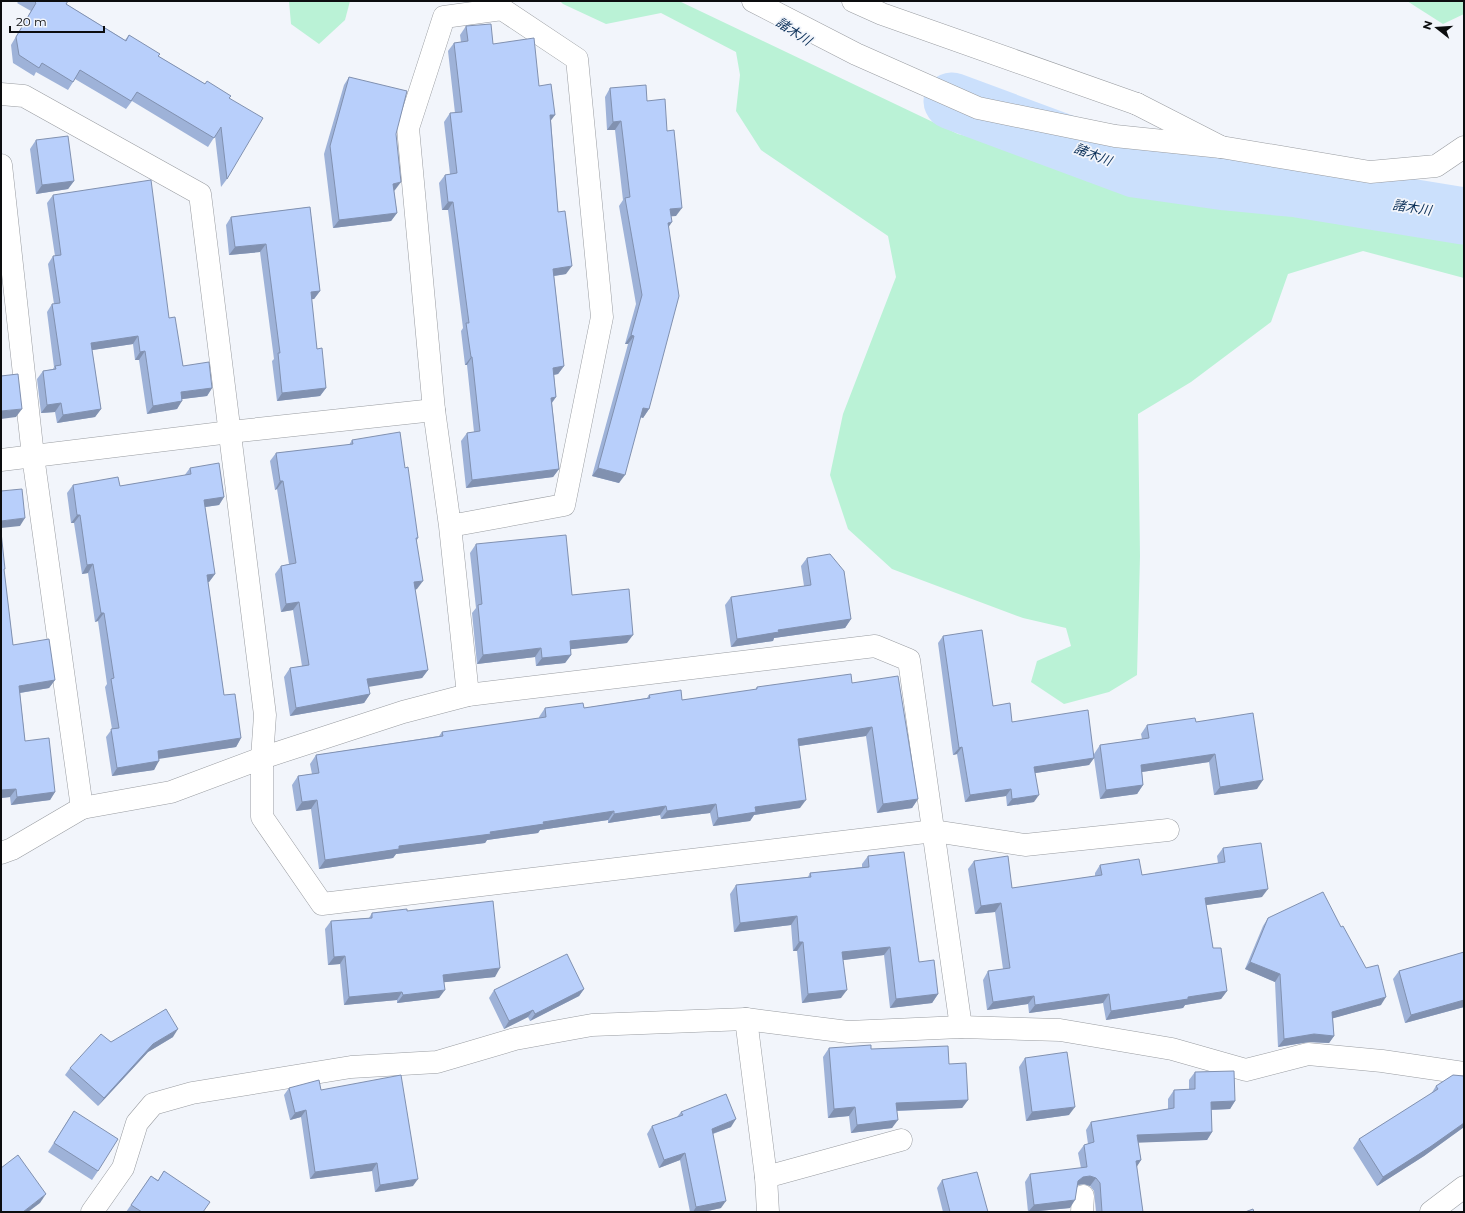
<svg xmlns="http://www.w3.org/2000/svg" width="1465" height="1213" font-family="Montserrat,'Noto Sans JP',sans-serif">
  <rect width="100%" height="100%" fill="#f2f5fb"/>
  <g fill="#baf2d6">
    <path d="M289,1H350L345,20L319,44L291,24Z"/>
    <path d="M560,1H679L958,134L1092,165L1190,201L1360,208L1464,206V278L1363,251L1288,274L1271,322L1191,382L1138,414L1140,556L1137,675L1109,692L1064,704L1031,682L1037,661L1071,646L1066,628L1023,618L892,569L848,529L830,475L843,414L896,277L888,236L761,150L736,111L740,75L736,52L661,13L606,24L563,4Z"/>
    <path d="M1407,1H1464V14L1443,24Z"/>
  </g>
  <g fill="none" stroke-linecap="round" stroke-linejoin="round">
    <path stroke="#cbe0fc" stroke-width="57" d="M952,101L1135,169L1226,182L1298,189L1464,216"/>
    <g stroke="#999ca1" stroke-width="23">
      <g id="minor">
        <path d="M753,1L856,54L978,108L1115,136L1221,147"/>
        <path d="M1,94L24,96L200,194L265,715L262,758V817L322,904L934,831L1025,845L1168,830"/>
        <path d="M1137,104L1221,147L1370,172L1436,166L1464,147"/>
        <path d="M1,165L33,456L82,808"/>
        <path d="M1,460L230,432L434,410"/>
        <path d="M450,526L564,505L602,317L577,59L502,9L444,17L408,128L434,410L450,526L468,695"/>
        <path d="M1,853L12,849L82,808L171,792L262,758L403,712L468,695L875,646L909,660L961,1027"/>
        <path d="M746,1019L766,1177L768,1212"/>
        <path d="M766,1177L901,1140"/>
        <path d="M92,1212L123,1168L137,1123L153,1104L192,1093L351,1067L437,1062L515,1039L592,1025L746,1019L848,1032L961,1027L1060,1030L1172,1049L1246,1070L1308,1054L1382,1061L1464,1073"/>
        <path d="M1082,1212L1083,1196"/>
        <path d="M1431,1212L1464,1187"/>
      </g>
    </g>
    <g stroke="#999ca1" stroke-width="23">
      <path id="tertiary" d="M853,1L882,14L1137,104"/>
    </g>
    <use href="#minor" stroke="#fff" stroke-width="22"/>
    <use href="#tertiary" stroke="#fff" stroke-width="22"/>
  </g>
  <g fill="#9eb2d8">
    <path d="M19,1H68L66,4L125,40L129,35L158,56L229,98L227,179L221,187L215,136L208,147L132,101L126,109L75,79L68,90L36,72L34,76L13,63L11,45L31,11L17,3Z"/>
    <path d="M466,26L493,44L539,86L551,120L558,212L566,274L554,276L564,366L558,374L554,375L556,397L552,403L559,469L553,477L466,488L461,441L467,433L474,432L467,365H465L461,331L463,328L448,210H442L439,183L445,175L450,174L444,122L450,113H455L448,51L454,43L461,42L460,35Z"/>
    <path d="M349,77L396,134L395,190L394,191L397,213L391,221L333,228L324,154L344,85Z"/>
    <path d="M610,88L647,101L667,131L676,216H671L668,227L649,409L643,418L641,417L619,483L592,476L628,344H625L636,304L619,206L623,200L615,130H607L605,97Z"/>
    <path d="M36,140L74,181L68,189L36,194L30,149Z"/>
    <path d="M53,195L169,318L183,366L212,388L207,396L182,399L177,409L147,414L139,360H135L133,344L92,350L101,409L95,417L57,423L55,412L41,413L37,379L43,371L53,369L54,367L47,312L52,304H54L48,264L53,256H55L47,203Z"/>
    <path d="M310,207L320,291L314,299H311L317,349L326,388L320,396L277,401L272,361L274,359L260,252L229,255L226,225L231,217Z"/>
    <path d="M352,440L405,468L418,538L417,540V589L415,590L428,670L422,678L369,686L370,694L364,703L290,716L284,677L290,668L302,666L293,610L281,612L275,574L281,566L289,564L277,489L275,490L270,461L276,453L349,445Z"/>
    <path d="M190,468L224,497L219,505L205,507L215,574L209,582H208L224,695L241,738L236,747L159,758L154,770L112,776L106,737L112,729L105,687L107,684L98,621L95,622L88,573L82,574L74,523H71L67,493L73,485L120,486L184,476Z"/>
    <path d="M1,532L4,571L13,645L55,680L49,688L20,693L25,741L55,792L50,800L11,805L10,797L1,798Z"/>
    <path d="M476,544L572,595L627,643L571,649V655L565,663L536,666L535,657L477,664L472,613L476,608L470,553Z"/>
    <path d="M807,558L851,619L845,628L774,638L773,641L731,647L725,605L731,597L804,586L801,566Z"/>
    <path d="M943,636L993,706L1012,722L1094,754L1100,745L1142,739L1141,734L1147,725L1196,722L1257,789L1214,795L1209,762L1142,772L1143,785L1137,794L1100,799L1094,758L1089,765L1035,773L1034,802L1007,806L1006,796L965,802L957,754L953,755L938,643Z"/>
    <path d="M852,683L918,799L912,808L877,813L866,736L799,746L800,808L754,815L750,821L713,826L710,813L661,819L660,815L608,823V820L540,830L538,833L487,840L485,843L396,854L393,858L319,869L311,809L296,811L292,785L298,776L312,774L310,764L316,755L439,736L442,732L539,718V717L545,708H584L647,698L649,695L682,700L755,690L757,687Z"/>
    <path d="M1223,848L1262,897L1206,905L1213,948L1227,991L1221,999L1185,1005L1183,1008L1106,1020L1103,1003L1029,1013L1028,1004L987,1010L983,980L988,971L1003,969L995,912L975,914L968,869L974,861L1012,888L1095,876V873L1100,865L1142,875L1218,863L1217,856Z"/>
    <path d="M868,856L919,962L938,994L932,1003L890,1008L884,955L843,960L841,998L802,1003L797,951H793L791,925L734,932L730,894L736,885L808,877L810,873L862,867V864Z"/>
    <path d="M407,911L495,977L444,982L439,998L397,1003V1000L344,1005L340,964L328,965L325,929L331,921L369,918L372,913Z"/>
    <path d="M1268,918L1381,1005L1333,1018L1334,1036L1329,1043L1309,1042L1278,1047L1275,982L1245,969L1263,926Z"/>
    <path d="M1464,952V1007L1405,1023L1393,979L1399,971Z"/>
    <path d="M584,989L579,996L530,1021L528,1017L504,1029L489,998L494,990Z"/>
    <path d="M173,1037L148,1052L98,1106L65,1075L70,1068L111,1042Z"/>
    <path d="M829,1048L871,1049L949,1064L968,1100L962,1108L897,1111L892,1128L851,1133L849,1116L828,1118L823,1057Z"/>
    <path d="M1025,1058L1069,1115L1026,1121L1019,1067Z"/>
    <path d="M1195,1072L1235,1101L1230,1109L1211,1110L1212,1132L1207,1140L1138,1142L1141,1160L1136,1167L1143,1212H1096L1094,1191L1090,1186L1084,1184L1078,1185L1070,1208L1028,1212L1025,1182L1030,1174L1081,1168L1078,1153L1084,1145L1088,1144L1086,1130L1091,1122L1168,1109V1099L1174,1090H1189V1080Z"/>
    <path d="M1464,1076V1127L1424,1156L1377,1186L1353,1148L1359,1139L1431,1094L1436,1086Z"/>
    <path d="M289,1088L321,1090L413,1186L375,1192L372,1171L310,1179L301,1117L290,1120L284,1095Z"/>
    <path d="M74,1111L98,1171L92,1180L48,1152Z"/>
    <path d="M681,1112L731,1127L713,1134L721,1208L703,1212H690L680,1160L659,1168L647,1134L652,1126L677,1117Z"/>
    <path d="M164,1171L203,1212H126L151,1176L158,1180Z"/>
    <path d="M942,1180L988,1212H943L937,1188Z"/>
  </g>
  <g fill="#8191b0">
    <path d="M550,115H555L549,123Z"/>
    <path d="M621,121L615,130H607L613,122Z"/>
    <path d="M74,181L68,189L36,194L42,185Z"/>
    <path d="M401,182L395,190L388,192L393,184Z"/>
    <path d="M448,202H453L448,210H442Z"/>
    <path d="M682,208L676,216L664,217L670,209Z"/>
    <path d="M397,213L391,221L333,228L339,220Z"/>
    <path d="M672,222L666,231L668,223Z"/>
    <path d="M266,244L260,252L229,255L235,247Z"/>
    <path d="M572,266L566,274L547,277L553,269Z"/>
    <path d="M320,291L314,299L305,300L311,292Z"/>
    <path d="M631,335L634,336L628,344H625Z"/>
    <path d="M138,336L133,344L86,351L91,343Z"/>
    <path d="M145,351L139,360H135L140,352Z"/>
    <path d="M471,357H472L467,365H465Z"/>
    <path d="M564,366L558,374L547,376L553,368Z"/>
    <path d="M212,388L207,396L175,400L181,392Z"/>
    <path d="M326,388L320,396L277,401L282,393Z"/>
    <path d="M556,397L550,405L551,398Z"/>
    <path d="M182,401L177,409L147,414L153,406Z"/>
    <path d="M61,403L55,412L41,413L47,405Z"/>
    <path d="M643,408L649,409L643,418L637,416Z"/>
    <path d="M22,409L16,417L1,419V411Z"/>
    <path d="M101,409L95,417L57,423L63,415Z"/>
    <path d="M598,468L625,475L619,483L592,476Z"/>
    <path d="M559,469L553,477L466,488L472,480Z"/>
    <path d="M280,481H283L277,489L275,490Z"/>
    <path d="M224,497L219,505L198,508L204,500Z"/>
    <path d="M77,515H80L74,523H71Z"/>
    <path d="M25,518L20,526L1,528V521Z"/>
    <path d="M93,564L88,573L82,574L87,565Z"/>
    <path d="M215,574L209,582L201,583L207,575Z"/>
    <path d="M423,581L417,589L408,591L414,582Z"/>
    <path d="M299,602L293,610L281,612L286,604Z"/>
    <path d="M101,613H104L98,621L95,622Z"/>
    <path d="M851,619L845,628L774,638L773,641L731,647L737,639L778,630Z"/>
    <path d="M633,635L627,643L564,650L570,641Z"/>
    <path d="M541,648L535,657L477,664L483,655Z"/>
    <path d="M571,655L565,663L536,666L542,658Z"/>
    <path d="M428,670L422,678L362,688L367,679Z"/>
    <path d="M55,680L49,688L13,694L19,686Z"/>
    <path d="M370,694L364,703L290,716L296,708Z"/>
    <path d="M872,727L866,736L792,747L798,739Z"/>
    <path d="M241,738L236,747L152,760L158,751Z"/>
    <path d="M962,747L957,754L953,755L959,748Z"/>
    <path d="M1215,754L1209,762L1135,773L1141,765Z"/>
    <path d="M1094,758L1089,765L1029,774L1034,767Z"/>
    <path d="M159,761L154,770L112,776L117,768Z"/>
    <path d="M1263,780L1257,789L1214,795L1220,787Z"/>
    <path d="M1143,785L1137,794L1100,799L1106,790Z"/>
    <path d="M16,789L10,797L1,798V790Z"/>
    <path d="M1011,789L1006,796L965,802L970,795Z"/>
    <path d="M55,792L50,800L11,805L17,797Z"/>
    <path d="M1039,795L1034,802L1007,806L1012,799Z"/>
    <path d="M918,799L912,808L877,813L883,804Z"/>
    <path d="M317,800L311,809L296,811L302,802Z"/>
    <path d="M806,800L800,808L754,815L750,821L713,826L718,818L755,807Z"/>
    <path d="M716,804L710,813L661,819L667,811Z"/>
    <path d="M666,806L660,815L608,823L614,814Z"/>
    <path d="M614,811L608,820L540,830L538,833L487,840L485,843L396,854L393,858L319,869L325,860L399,846L490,832L543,822Z"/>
    <path d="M1268,889L1262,897L1200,906L1205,898Z"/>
    <path d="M1001,903L995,912L975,914L981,906Z"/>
    <path d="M797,916L791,925L734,932L740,923Z"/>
    <path d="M799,942H803L797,951H793Z"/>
    <path d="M890,947L884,955L836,961L842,952Z"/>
    <path d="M345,956L340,964L328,965L334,957Z"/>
    <path d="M1250,962L1280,974L1275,982L1245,969Z"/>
    <path d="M500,968L495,977L437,983L443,975Z"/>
    <path d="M584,989L579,996L530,1021L535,1014Z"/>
    <path d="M445,990L439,998L397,1003L403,995Z"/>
    <path d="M847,990L841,998L802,1003L808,994Z"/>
    <path d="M1227,991L1221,999L1185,1005L1183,1008L1106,1020L1111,1011L1188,997Z"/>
    <path d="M402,992L397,1000L344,1005L349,997Z"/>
    <path d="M938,994L932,1003L890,1008L896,999Z"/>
    <path d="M1109,994L1103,1003L1029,1013L1035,1005Z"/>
    <path d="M1034,996L1028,1004L987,1010L993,1002Z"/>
    <path d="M1386,997L1381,1005L1327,1020L1332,1012Z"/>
    <path d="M1464,1000V1007L1405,1023L1411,1015Z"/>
    <path d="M533,1010L528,1017L504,1029L509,1021Z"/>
    <path d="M178,1029L173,1037L148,1052L98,1106L104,1098L153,1044Z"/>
    <path d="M1314,1034L1334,1036L1329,1043L1309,1042L1278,1047L1284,1039Z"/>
    <path d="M968,1100L962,1108L890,1111L896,1103Z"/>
    <path d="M1235,1101L1230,1109L1205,1110L1211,1102Z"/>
    <path d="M855,1107L849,1116L828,1118L834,1109Z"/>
    <path d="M1075,1107L1069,1115L1026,1121L1032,1112Z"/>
    <path d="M306,1110L301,1117L290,1120L295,1113Z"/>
    <path d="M736,1119L731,1127L706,1136L712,1129Z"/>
    <path d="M898,1120L892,1128L851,1133L857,1125Z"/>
    <path d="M1464,1123V1127L1424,1156L1377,1186L1383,1177Z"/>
    <path d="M1212,1132L1207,1140L1131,1143L1137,1135Z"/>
    <path d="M685,1153L680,1160L659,1168L664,1160Z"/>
    <path d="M1141,1160L1136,1168V1161Z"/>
    <path d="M377,1163L372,1171L310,1179L315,1172Z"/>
    <path d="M1090,1176L1096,1178L1090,1186L1084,1184L1077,1185L1078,1181L1083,1177Z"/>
    <path d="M418,1179L413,1186L375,1192L380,1185Z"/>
    <path d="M46,1194L40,1203L28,1212H23Z"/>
    <path d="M1075,1200L1070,1208L1028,1212L1034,1205Z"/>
    <path d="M726,1201L721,1208L703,1212H693L696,1207Z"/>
  </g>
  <g fill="#b8cffb" stroke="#8191b0">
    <path d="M34,1H68L66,4L126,41L129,35L160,54L158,56L205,84L207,81L231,96L229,98L263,118L227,179L221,127L214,138L137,92L131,101L80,70L73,82L42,63L39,68L19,55L16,37L36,3Z"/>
    <path d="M491,24L493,44L534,38L539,86L551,84L555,115H550L558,212L565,211L572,266L553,269L564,366L553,368L556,397L551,398L559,469L472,480L467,433L480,431L472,357H471L466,323H469L453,202H448L445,175L457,173L450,113L462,112L454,43L468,41L466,26Z"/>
    <path d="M349,77L407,91L396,134L401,182L393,184L397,213L339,220L330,146Z"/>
    <path d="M646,85L647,101L665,99L667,131L674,130L682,208L670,209L672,222L668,223L679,296L649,409L643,408L625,475L598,468L634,336L631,335L642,295L625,198L630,197L621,121L613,122L610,88Z"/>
    <path d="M68,136L74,181L42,185L36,140Z"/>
    <path d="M151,180L169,318L175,317L183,366L209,362L212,388L181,392L182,401L153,406L145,351L140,352L138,336L91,343L101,409L63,415L61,403L47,405L43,371L56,369L55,366L61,365L52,304L60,303L53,256L61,255L53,195Z"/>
    <path d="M310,207L320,291L311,292L317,349L322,348L326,388L282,393L278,353H280L266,244L235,247L231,217Z"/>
    <path d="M18,374L22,409L1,411V376Z"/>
    <path d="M400,432L405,468L408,467L418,538H416L423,581L414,582L428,670L367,679L370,694L296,708L290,668L309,665L299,602L286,604L281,566L296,563L283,481H280L276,453L353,444L352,440Z"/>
    <path d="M219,463L224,497L204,500L215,574L207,575L224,695L235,694L241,738L158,751L159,761L117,768L111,729L119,728L111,679L114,678L104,613H101L93,564L87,565L80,515H77L73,485L118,477L120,486L191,474L190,468Z"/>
    <path d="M22,489L25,518L1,521V491Z"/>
    <path d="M1,532L5,569H4L13,645L49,639L55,680L19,686L25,741L49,738L55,792L17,797L16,789L1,790Z"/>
    <path d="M566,535L572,595L629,589L633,635L570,641L571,655L542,658L541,648L483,655L478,605L482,604L476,544Z"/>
    <path d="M830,554L844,571L851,619L778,630L779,632L737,639L731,597L811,585L807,558Z"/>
    <path d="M982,630L993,706L1010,703L1012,722L1088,710L1094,758L1034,767L1039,795L1012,799L1011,789L970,795L962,747L959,748L943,636Z"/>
    <path d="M851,674L852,683L898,676L918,799L883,804L872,727L798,739L806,800L755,807L756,812L718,818L716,804L667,811L666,806L614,814V811L543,822L544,824L490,832L491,834L399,846V849L325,860L317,800L302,802L298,776L319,773L316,755L443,736L442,732L546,717L545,708L583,703L584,708L650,698L649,695L681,690L682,700L757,689V687Z"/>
    <path d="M1253,713L1263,780L1220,787L1215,754L1141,765L1143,785L1106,790L1100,745L1149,738L1147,725L1195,718L1196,722Z"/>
    <path d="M1261,843L1268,889L1205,898L1213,948H1221L1227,991L1188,997V999L1111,1011L1109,994L1035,1005L1034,996L993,1002L988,971L1010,968L1001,903L981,906L974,861L1008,856L1012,888L1102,875L1100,865L1139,859L1142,875L1225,862L1223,848Z"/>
    <path d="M904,852L919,962L934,960L938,994L896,999L890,947L842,952L847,990L808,994L803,942H799L797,916L740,923L736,885L811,877L810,873L869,867L868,856Z"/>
    <path d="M1323,892L1341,927L1343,926L1366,968L1378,965L1386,997L1332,1012L1334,1036L1314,1034L1284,1039L1280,974L1250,962L1268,918Z"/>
    <path d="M493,901L500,968L443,975L445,990L403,995L402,992L349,997L345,956L334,957L331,921L372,918V913L407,909V911Z"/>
    <path d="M1464,952V1000L1411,1015L1399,971Z"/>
    <path d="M567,954L584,989L535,1014L533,1010L509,1021L494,990Z"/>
    <path d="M166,1009L178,1029L153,1044L104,1098L70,1068L101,1034L111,1042Z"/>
    <path d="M871,1045V1049L948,1046L949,1064L966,1063L968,1100L896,1103L898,1120L857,1125L855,1107L834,1109L829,1048Z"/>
    <path d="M1067,1052L1075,1107L1032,1112L1025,1058Z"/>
    <path d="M1234,1071L1235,1101L1211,1102L1212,1132L1137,1135L1141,1160L1136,1161L1143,1212H1102L1100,1183L1096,1178L1090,1176L1083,1177L1078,1181L1075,1200L1034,1205L1030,1174L1087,1167L1084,1145L1094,1142L1091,1122L1174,1108V1090L1195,1089V1072Z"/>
    <path d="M401,1075L418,1179L380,1185L377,1163L315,1172L306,1110L295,1113L289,1088L319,1080L321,1090Z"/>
    <path d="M1453,1075L1464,1076V1123L1430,1147L1383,1177L1359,1139L1438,1089L1436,1086Z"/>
    <path d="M726,1094L736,1119L712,1129L726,1201L696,1207L685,1153L664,1160L652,1126L683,1115L681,1112Z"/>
    <path d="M74,1111L118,1139L98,1171L54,1143Z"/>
    <path d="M18,1155L46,1194L23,1212H1V1168Z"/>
    <path d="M164,1171L210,1202L203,1212H142L131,1205L151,1176L158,1181Z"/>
    <path d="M977,1172L988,1212H950L942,1180Z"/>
    <path d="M1253,1209L1254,1212H1245Z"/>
  </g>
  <g text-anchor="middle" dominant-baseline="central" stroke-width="3.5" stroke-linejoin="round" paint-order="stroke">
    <g font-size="13" font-style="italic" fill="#092e57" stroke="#f2f5fb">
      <text transform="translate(794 31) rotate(33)">諸木川</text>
      <text transform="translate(1093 154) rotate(21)">諸木川</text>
      <text transform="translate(1412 207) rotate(9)">諸木川</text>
    </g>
  </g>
  <rect width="1465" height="1213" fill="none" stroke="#0c0d0f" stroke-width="4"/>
  <g transform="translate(1437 28) rotate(287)" stroke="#f2f5fb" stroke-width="3" paint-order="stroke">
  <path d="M0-3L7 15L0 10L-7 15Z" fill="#0c0d0f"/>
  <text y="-6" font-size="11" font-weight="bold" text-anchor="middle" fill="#0c0d0f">N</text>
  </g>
  <path d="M10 26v6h94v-6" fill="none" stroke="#0c0d0f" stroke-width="2"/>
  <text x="16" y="26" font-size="12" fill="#0c0d0f" stroke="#f2f5fb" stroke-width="3" paint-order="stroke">20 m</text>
</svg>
